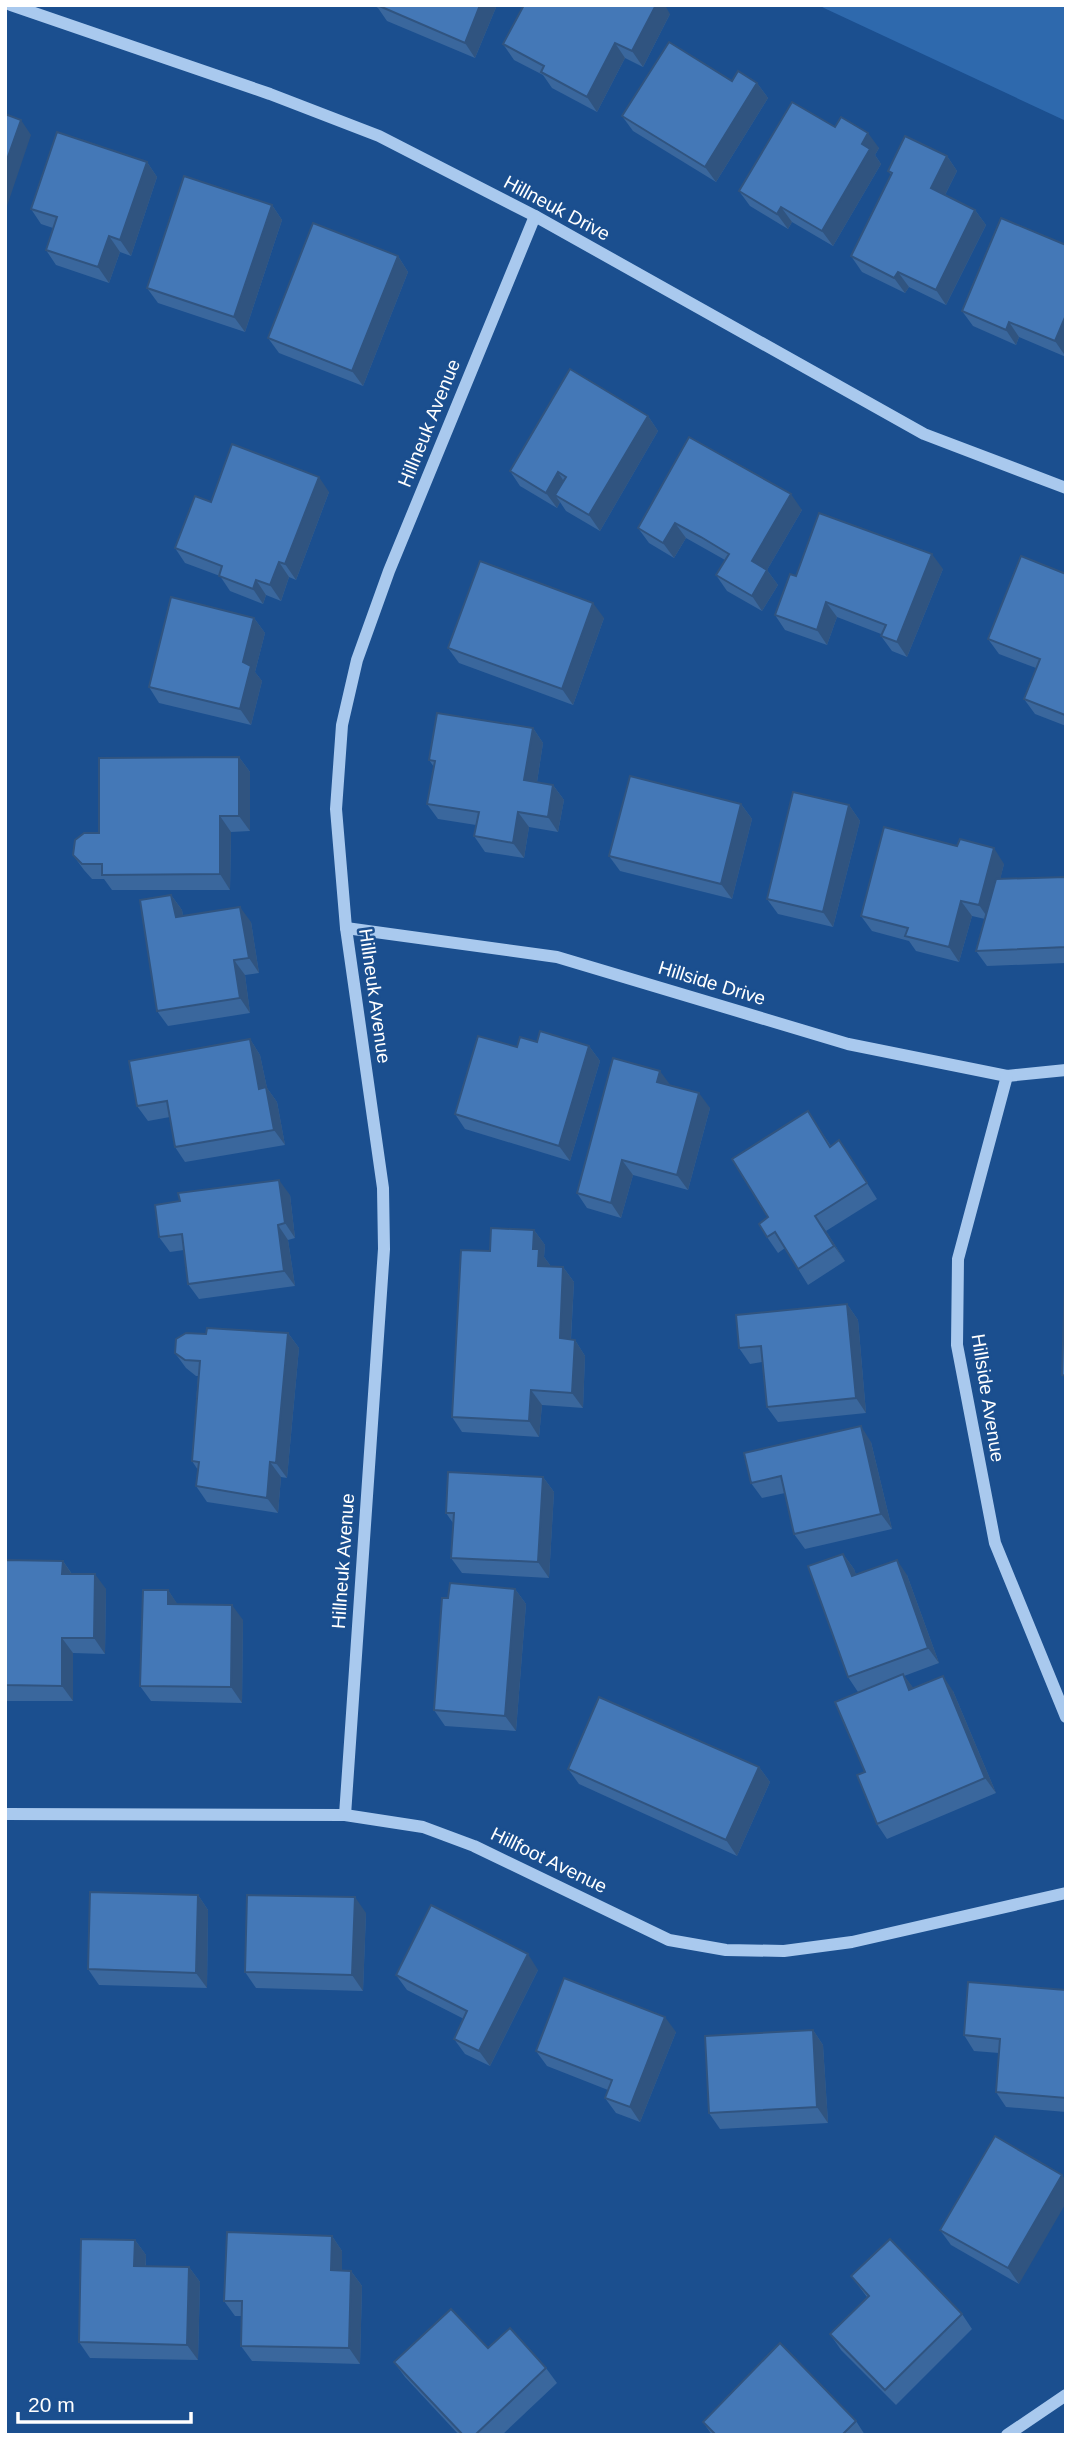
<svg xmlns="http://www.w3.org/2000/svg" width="1071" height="2440" font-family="Arial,sans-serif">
  <rect width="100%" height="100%" fill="#1b4f8f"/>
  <path fill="#2e69ad" d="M819,5H1066V121L824,8Z"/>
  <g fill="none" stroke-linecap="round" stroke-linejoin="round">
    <g stroke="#a9c9ee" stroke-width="12">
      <path d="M11,5L270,94L379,136L535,216L924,434L1066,488"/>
      <path d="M346,928L557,957L848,1044L1007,1076L1066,1070"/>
      <path d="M1007,1076L958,1259L957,1345L995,1543L1066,1717"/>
      <path d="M5,1814L345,1815L423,1827L474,1846L669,1940L726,1950L784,1951L852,1942L1066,1893"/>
      <path d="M345,1815L384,1249L383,1188L346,928L336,809L342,725L357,660L389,571L535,216"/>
      <path d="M1007,2435L1066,2395"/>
    </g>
  </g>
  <g fill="#3a679d">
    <path d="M373,5H497L475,58L387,21L378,8Z"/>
    <path d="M670,14L643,67L625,58L597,112L552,88L543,75L514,60L503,44Z"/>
    <path d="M732,81L757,83L768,98L716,182L633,131L622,116Z"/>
    <path d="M835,127L879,148L875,155L881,164L833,246L792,222L788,229L750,206L739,191Z"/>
    <path d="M947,156L957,171L945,195L975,210L986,225L946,305L909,287L905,293L862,272L851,256L891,175L888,171Z"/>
    <path d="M147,162L157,177L131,256L120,252L109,283L56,265L46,250L53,228L41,224L31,209Z"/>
    <path d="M272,205L282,220L245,332L158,303L147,288Z"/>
    <path d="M1066,245V357L1019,337L1016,345L973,326L962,311Z"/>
    <path d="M398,256L408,272L363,386L279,353L268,338Z"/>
    <path d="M648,416L658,431L600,531L566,511L560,502L557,508L520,486L510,471Z"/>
    <path d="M689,437L802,510L767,570L778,585L762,611L727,591L716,575L725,560L686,538L674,558L649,543L638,528Z"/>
    <path d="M329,492L296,580L289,577L281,601L266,595L263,604L230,591L220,576L185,563L175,548L211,502Z"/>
    <path d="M943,569L907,657L892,651L881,636V634L837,617L827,645L785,630L775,615Z"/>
    <path d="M1066,574V726L1035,714L1024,699L1036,668L999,654L988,639Z"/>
    <path d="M254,618L265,633L255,672L262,681L251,725L159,703L149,687Z"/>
    <path d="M604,618L573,705L459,663L448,648Z"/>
    <path d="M533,728L543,743L537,782L553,785L564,800L558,832L529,827L524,858L485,852L474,836L476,825L438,819L427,804L434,767L429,760Z"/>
    <path d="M239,757L250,772V831L231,832L230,890H112L104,879H92L84,870L73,855L99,833Z"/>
    <path d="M741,804L752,819L732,899L620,871L609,856Z"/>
    <path d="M849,805L860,821L833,927L778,914L767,899Z"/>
    <path d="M1004,864L1000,879L1066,877V963L987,966L976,951L985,919L972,916L959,962L916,951L909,941L872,931L861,916Z"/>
    <path d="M171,895L182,910L183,916L251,922L259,973L245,975L250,1013L168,1026L157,1011Z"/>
    <path d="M250,1039L260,1055L267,1088L277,1102L285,1145L185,1162L175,1147L170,1117L148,1121L137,1106Z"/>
    <path d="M537,1042L589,1046L600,1061L570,1161L465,1129L455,1114L517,1047Z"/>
    <path d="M670,1085L710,1108L688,1190L633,1175L621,1218L587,1208L577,1193Z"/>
    <path d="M818,1127L831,1146L850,1156L877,1199L826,1231L845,1261L808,1285L785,1248L778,1253L767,1237L768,1217Z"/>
    <path d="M290,1195L295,1238L288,1240L295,1286L199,1299L188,1284L184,1250L170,1252L159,1237Z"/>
    <path d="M534,1230L545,1245L544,1257L550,1265V1266L563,1267L574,1282L571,1340H575L585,1356L583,1408L542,1405L539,1437L462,1432L452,1417L490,1251Z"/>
    <path d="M847,1304L858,1320L866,1413L778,1422L767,1407L762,1362L750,1364L739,1348Z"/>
    <path d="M288,1333L299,1348L287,1478L281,1477L278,1513L207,1502L196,1486L198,1470L192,1461L198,1376H196L186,1368L175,1353L206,1334Z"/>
    <path d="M871,1442L892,1529L805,1549L794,1534L785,1493L762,1498L751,1483Z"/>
    <path d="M543,1477L554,1492L549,1578L462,1573L451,1558L453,1523L446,1513Z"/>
    <path d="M843,1554L854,1569L856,1575H907L939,1663L904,1676L913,1688L953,1691L996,1793L887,1839L877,1824L865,1772L858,1692L848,1677Z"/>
    <path d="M5,1560L63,1561L72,1574L106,1589L105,1654L73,1653V1701H5Z"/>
    <path d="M515,1589L526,1604L516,1731L445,1726L434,1710L448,1598Z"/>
    <path d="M168,1590L177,1604L243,1620L242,1703L151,1701L140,1686Z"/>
    <path d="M759,1767L770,1782L737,1856L579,1784L568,1769Z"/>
    <path d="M198,1895L208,1910L207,1988L99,1985L88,1969Z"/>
    <path d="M366,1913L363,1991L256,1988L245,1972Z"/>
    <path d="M538,1970L490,2066L465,2054L454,2039L464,2019L407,1990L396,1975Z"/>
    <path d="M1066,1990V2112L1006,2107L996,2092L999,2053L974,2051L964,2035Z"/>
    <path d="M813,2030L823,2045L828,2123L720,2129L709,2113Z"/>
    <path d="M676,2032L640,2122L616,2113L605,2098L608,2090L547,2066L536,2051Z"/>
    <path d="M995,2136L1019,2284L951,2245L940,2230Z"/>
    <path d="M332,2236L342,2251V2270L351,2271L362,2286L360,2364L252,2361L241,2346L242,2316H235L224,2301Z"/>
    <path d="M135,2240L146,2255V2266L189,2267L200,2282L198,2360L90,2358L79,2342Z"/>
    <path d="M851,2276L962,2314L972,2329L896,2405L841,2350L830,2334L867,2297Z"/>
    <path d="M488,2348L546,2368L557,2383L502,2435H459L405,2377L394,2362Z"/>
    <path d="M856,2421L865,2435H712L703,2422Z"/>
  </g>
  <g fill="#305480">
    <path d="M480,5H497L475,58L465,43Z"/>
    <path d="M656,5H665L670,14L643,67L632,51Z"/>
    <path d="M615,43L625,58L597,112L587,97Z"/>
    <path d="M757,83L768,98L716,182L705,167Z"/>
    <path d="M21,120L31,135L5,212V165Z"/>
    <path d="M868,133L879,148L875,155L881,164L833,246L822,231Z"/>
    <path d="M947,156L957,171L941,203L931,188Z"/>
    <path d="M147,162L157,177L131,256L120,240Z"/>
    <path d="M272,205L282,220L245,332L234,317Z"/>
    <path d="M781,207L792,222L788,229L777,214Z"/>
    <path d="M975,210L986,225L946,305L936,290Z"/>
    <path d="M109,236L120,252L109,283L98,267Z"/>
    <path d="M398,256L408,272L363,386L352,371Z"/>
    <path d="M898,272L909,287L905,293L894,278Z"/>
    <path d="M1066,315V357L1055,341Z"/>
    <path d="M1009,322L1019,337L1016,345L1006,330Z"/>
    <path d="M648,416L658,431L600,531L589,515Z"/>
    <path d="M558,472L568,488L555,495L560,502L557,508L546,493Z"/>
    <path d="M319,477L329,492L296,580L285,564Z"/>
    <path d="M791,494L802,510L767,570L778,585L762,611L752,596V561Z"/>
    <path d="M675,523L686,538L674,558L663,543Z"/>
    <path d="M932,554L943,569L907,657L897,642Z"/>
    <path d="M279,562L289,577L281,601L270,585Z"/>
    <path d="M256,580L266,595L263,604L253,589Z"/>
    <path d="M826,602L837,617L827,645L817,630Z"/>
    <path d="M593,603L604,618L573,705L562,689Z"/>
    <path d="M254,618L265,633L255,672L262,681L251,725L240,709L243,662Z"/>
    <path d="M533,728L543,743L535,795L524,780Z"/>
    <path d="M239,757L250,772V831L239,816Z"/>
    <path d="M553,785L564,800L558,832L548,817Z"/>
    <path d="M741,804L752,819L732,899L721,884Z"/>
    <path d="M849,805L860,821L833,927L823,912Z"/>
    <path d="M518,812L529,827L524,858L513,843Z"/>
    <path d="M220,816L231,832L230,890L220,874Z"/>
    <path d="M994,848L1004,864L990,921L979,905Z"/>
    <path d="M171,895L182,910L186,933L176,917Z"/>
    <path d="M961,901L972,916L959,962L949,947Z"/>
    <path d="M240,907L251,922L259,973L249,958Z"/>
    <path d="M234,960L245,975L250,1013L240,998Z"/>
    <path d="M250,1039L260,1055L267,1088L277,1102L285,1145L274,1130L259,1089Z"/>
    <path d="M589,1046L600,1061L570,1161L559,1146Z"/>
    <path d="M660,1071L671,1086L657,1082Z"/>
    <path d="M699,1093L710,1108L688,1190L677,1175Z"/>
    <path d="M622,1160L633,1175L621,1218L611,1203Z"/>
    <path d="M279,1180L290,1195L295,1238L285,1223Z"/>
    <path d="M815,1216L826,1231L845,1261L834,1246Z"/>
    <path d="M278,1225L288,1240L295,1286L284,1271Z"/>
    <path d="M534,1230L545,1245L544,1257L550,1265L549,1281L538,1266L533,1249Z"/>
    <path d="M563,1267L574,1282L570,1353L560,1338Z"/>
    <path d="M847,1304L858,1320L866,1413L856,1398Z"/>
    <path d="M288,1333L299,1348L287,1478L276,1463Z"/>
    <path d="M575,1340L585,1356L583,1408L572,1393Z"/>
    <path d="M531,1390L542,1405L539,1437L529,1421Z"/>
    <path d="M861,1426L871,1442L892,1529L881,1514Z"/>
    <path d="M270,1462L281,1477L278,1513L267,1498Z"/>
    <path d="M543,1477L554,1492L549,1578L538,1562Z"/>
    <path d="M843,1554L854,1569L862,1592L852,1576Z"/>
    <path d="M897,1560L907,1575L939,1663L928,1648Z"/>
    <path d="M63,1561L73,1576L62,1574Z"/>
    <path d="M95,1574L106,1589L105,1654L94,1638Z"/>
    <path d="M515,1589L526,1604L516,1731L505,1716Z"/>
    <path d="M168,1590L178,1605L168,1604Z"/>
    <path d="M232,1605L243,1620L242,1703L231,1687Z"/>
    <path d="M62,1638L73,1653V1701L62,1686Z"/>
    <path d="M903,1674L914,1689L909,1690Z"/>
    <path d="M943,1676L953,1691L996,1793L985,1778Z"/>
    <path d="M759,1767L770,1782L737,1856L726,1840Z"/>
    <path d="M198,1895L208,1910L207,1988L196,1973Z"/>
    <path d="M355,1897L366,1913L363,1991L352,1975Z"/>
    <path d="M528,1954L538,1970L490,2066L479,2051Z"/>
    <path d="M665,2017L676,2032L640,2122L630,2107Z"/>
    <path d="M813,2030L823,2045L828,2123L817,2107Z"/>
    <path d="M1062,2175L1066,2181V2203L1019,2284L1008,2268Z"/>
    <path d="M332,2236L342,2251V2285L331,2270Z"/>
    <path d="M135,2240L146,2255L145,2281L134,2266Z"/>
    <path d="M189,2267L200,2282L198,2360L187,2345Z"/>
    <path d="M351,2271L362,2286L360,2364L349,2348Z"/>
  </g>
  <g fill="#4478b7" stroke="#305480" stroke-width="2">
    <path d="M377,5H480L465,43Z"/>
    <path d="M524,5H656L632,51L615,43L587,97L541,72L544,66L503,44Z"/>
    <path d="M669,42L732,81L738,71L757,83L705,167L622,116Z"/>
    <path d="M792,102L835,127L841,117L868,133L862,144L870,149L822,231L781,207L777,214L739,191Z"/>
    <path d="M5,114L21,120L5,165Z"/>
    <path d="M57,132L147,162L120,240L109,236L98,267L46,250L57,217L31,209Z"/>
    <path d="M905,136L947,156L931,188L975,210L936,290L898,272L894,278L851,256L892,173L888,171Z"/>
    <path d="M184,176L272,205L234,317L147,288Z"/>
    <path d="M1001,218L1066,245V315L1055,341L1009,322L1006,330L962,311Z"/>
    <path d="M313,223L398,256L352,371L268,338Z"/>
    <path d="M570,369L648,416L589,515L555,495L566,477L558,472L546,493L510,471Z"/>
    <path d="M689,437L791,494L752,561L767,570L752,596L716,575L729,554L701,537L675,523L663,543L638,528Z"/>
    <path d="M232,444L319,477L285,564L279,562L270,585L256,580L253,589L219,576L222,566L175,548L195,496L211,502Z"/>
    <path d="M819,513L932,554L897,642L881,636L886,625L826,602L817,630L775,615L790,574L796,576Z"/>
    <path d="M1021,556L1066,574L1065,715L1024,699L1040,659L988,639Z"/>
    <path d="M480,561L593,603L562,689L448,648Z"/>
    <path d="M171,597L254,618L243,662L251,666L240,709L149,687Z"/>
    <path d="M437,713L533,728L524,780L553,785L548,817L518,812L513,843L474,836L479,812L427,804L435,761L429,760Z"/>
    <path d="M239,757V816H220V874L102,875V864H82L73,855L75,840L84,833H99V758Z"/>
    <path d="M630,776L741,804L721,884L609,856Z"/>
    <path d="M793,792L849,805L823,912L767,899Z"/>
    <path d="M884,827L957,846L960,839L994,848L979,905L961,901L949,947L905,936L908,928L861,916Z"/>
    <path d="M1066,877V947L976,951L996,879Z"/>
    <path d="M171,895L176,917L240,907L249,958L234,960L240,998L157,1011L140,900Z"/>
    <path d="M540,1031L589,1046L559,1146L455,1114L478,1036L517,1047L520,1037L537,1042Z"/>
    <path d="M250,1039L259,1089L266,1087L274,1130L175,1147L167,1101L137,1106L129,1061Z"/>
    <path d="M613,1058L660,1071L657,1082L699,1093L677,1175L622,1160L611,1203L577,1193Z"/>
    <path d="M808,1111L830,1147L839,1140L867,1183L815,1216L834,1246L798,1269L775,1232L767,1237L759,1224L768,1217L732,1159Z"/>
    <path d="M279,1180L285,1223L278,1225L284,1271L188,1284L182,1234L159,1237L155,1205L180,1201L178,1193Z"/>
    <path d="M491,1228L534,1230L533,1249H539L538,1266L563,1267L560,1338L575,1340L572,1393L531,1390L529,1421L452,1417L461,1250L490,1251Z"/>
    <path d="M1065,1281H1066V1376L1062,1375Z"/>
    <path d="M847,1304L856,1398L767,1407L761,1346L739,1348L736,1315Z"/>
    <path d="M207,1328L288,1333L276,1463L270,1462L267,1498L196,1486L199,1462L192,1461L200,1361L185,1360L175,1353L176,1339L186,1333L206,1334Z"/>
    <path d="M861,1426L881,1514L794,1534L781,1476L751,1483L744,1453Z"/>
    <path d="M448,1472L543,1477L538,1562L451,1558L454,1513H446Z"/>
    <path d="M843,1554L852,1576L897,1560L928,1648L848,1677L808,1566Z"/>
    <path d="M5,1560L63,1561L62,1574H95L94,1638H62V1686L5,1685Z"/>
    <path d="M450,1583L515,1589L505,1716L434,1710L442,1598H448Z"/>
    <path d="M143,1590H168V1604L232,1605L231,1687L140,1686Z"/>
    <path d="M903,1674L909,1690L943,1676L985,1778L877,1824L857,1775L865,1772L835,1702Z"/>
    <path d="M599,1697L759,1767L726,1840L568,1769Z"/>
    <path d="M90,1892L198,1895L196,1973L88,1969Z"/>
    <path d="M247,1895L355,1897L352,1975L245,1972Z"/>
    <path d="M431,1905L528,1954L479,2051L454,2039L467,2011L396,1975Z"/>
    <path d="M564,1978L665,2017L630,2107L605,2098L612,2080L536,2051Z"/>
    <path d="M968,1982L1066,1990V2098L996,2092L1000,2039L964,2035Z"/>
    <path d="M813,2030L817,2107L709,2113L705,2036Z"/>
    <path d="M995,2136L1062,2175L1008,2268L940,2230Z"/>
    <path d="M227,2232L332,2236L331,2270L351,2271L349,2348L241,2346L242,2301H224Z"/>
    <path d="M81,2239L135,2240L134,2266L189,2267L187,2345L79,2342Z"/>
    <path d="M890,2239L962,2314L885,2390L830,2334L869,2296L851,2276Z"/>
    <path d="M451,2309L488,2348L510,2328L546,2368L475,2435H463L394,2362Z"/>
    <path d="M780,2343L856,2421L842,2435H716L703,2422Z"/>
  </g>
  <g text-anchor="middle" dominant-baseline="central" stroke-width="5" stroke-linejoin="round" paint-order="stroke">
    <g font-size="19" fill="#fff" stroke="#1b4f8f">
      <text transform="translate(557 208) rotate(28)">Hillneuk Drive</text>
      <text transform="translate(429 423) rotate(-68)">Hillneuk Avenue</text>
      <text transform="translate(712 983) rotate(17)">Hillside Drive</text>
      <text transform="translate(375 996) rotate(82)">Hillneuk Avenue</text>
      <text transform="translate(988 1398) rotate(81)">Hillside Avenue</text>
      <text transform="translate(343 1561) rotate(-86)">Hillneuk Avenue</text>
      <text transform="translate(549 1860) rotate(26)">Hillfoot Avenue</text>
    </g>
  </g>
  <rect width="1071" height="2440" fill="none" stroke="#ffffff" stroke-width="14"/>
  <path d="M18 2412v10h173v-10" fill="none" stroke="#ffffff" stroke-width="3.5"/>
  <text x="28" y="2412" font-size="21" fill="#ffffff" stroke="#1b4f8f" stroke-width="5" paint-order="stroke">20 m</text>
</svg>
